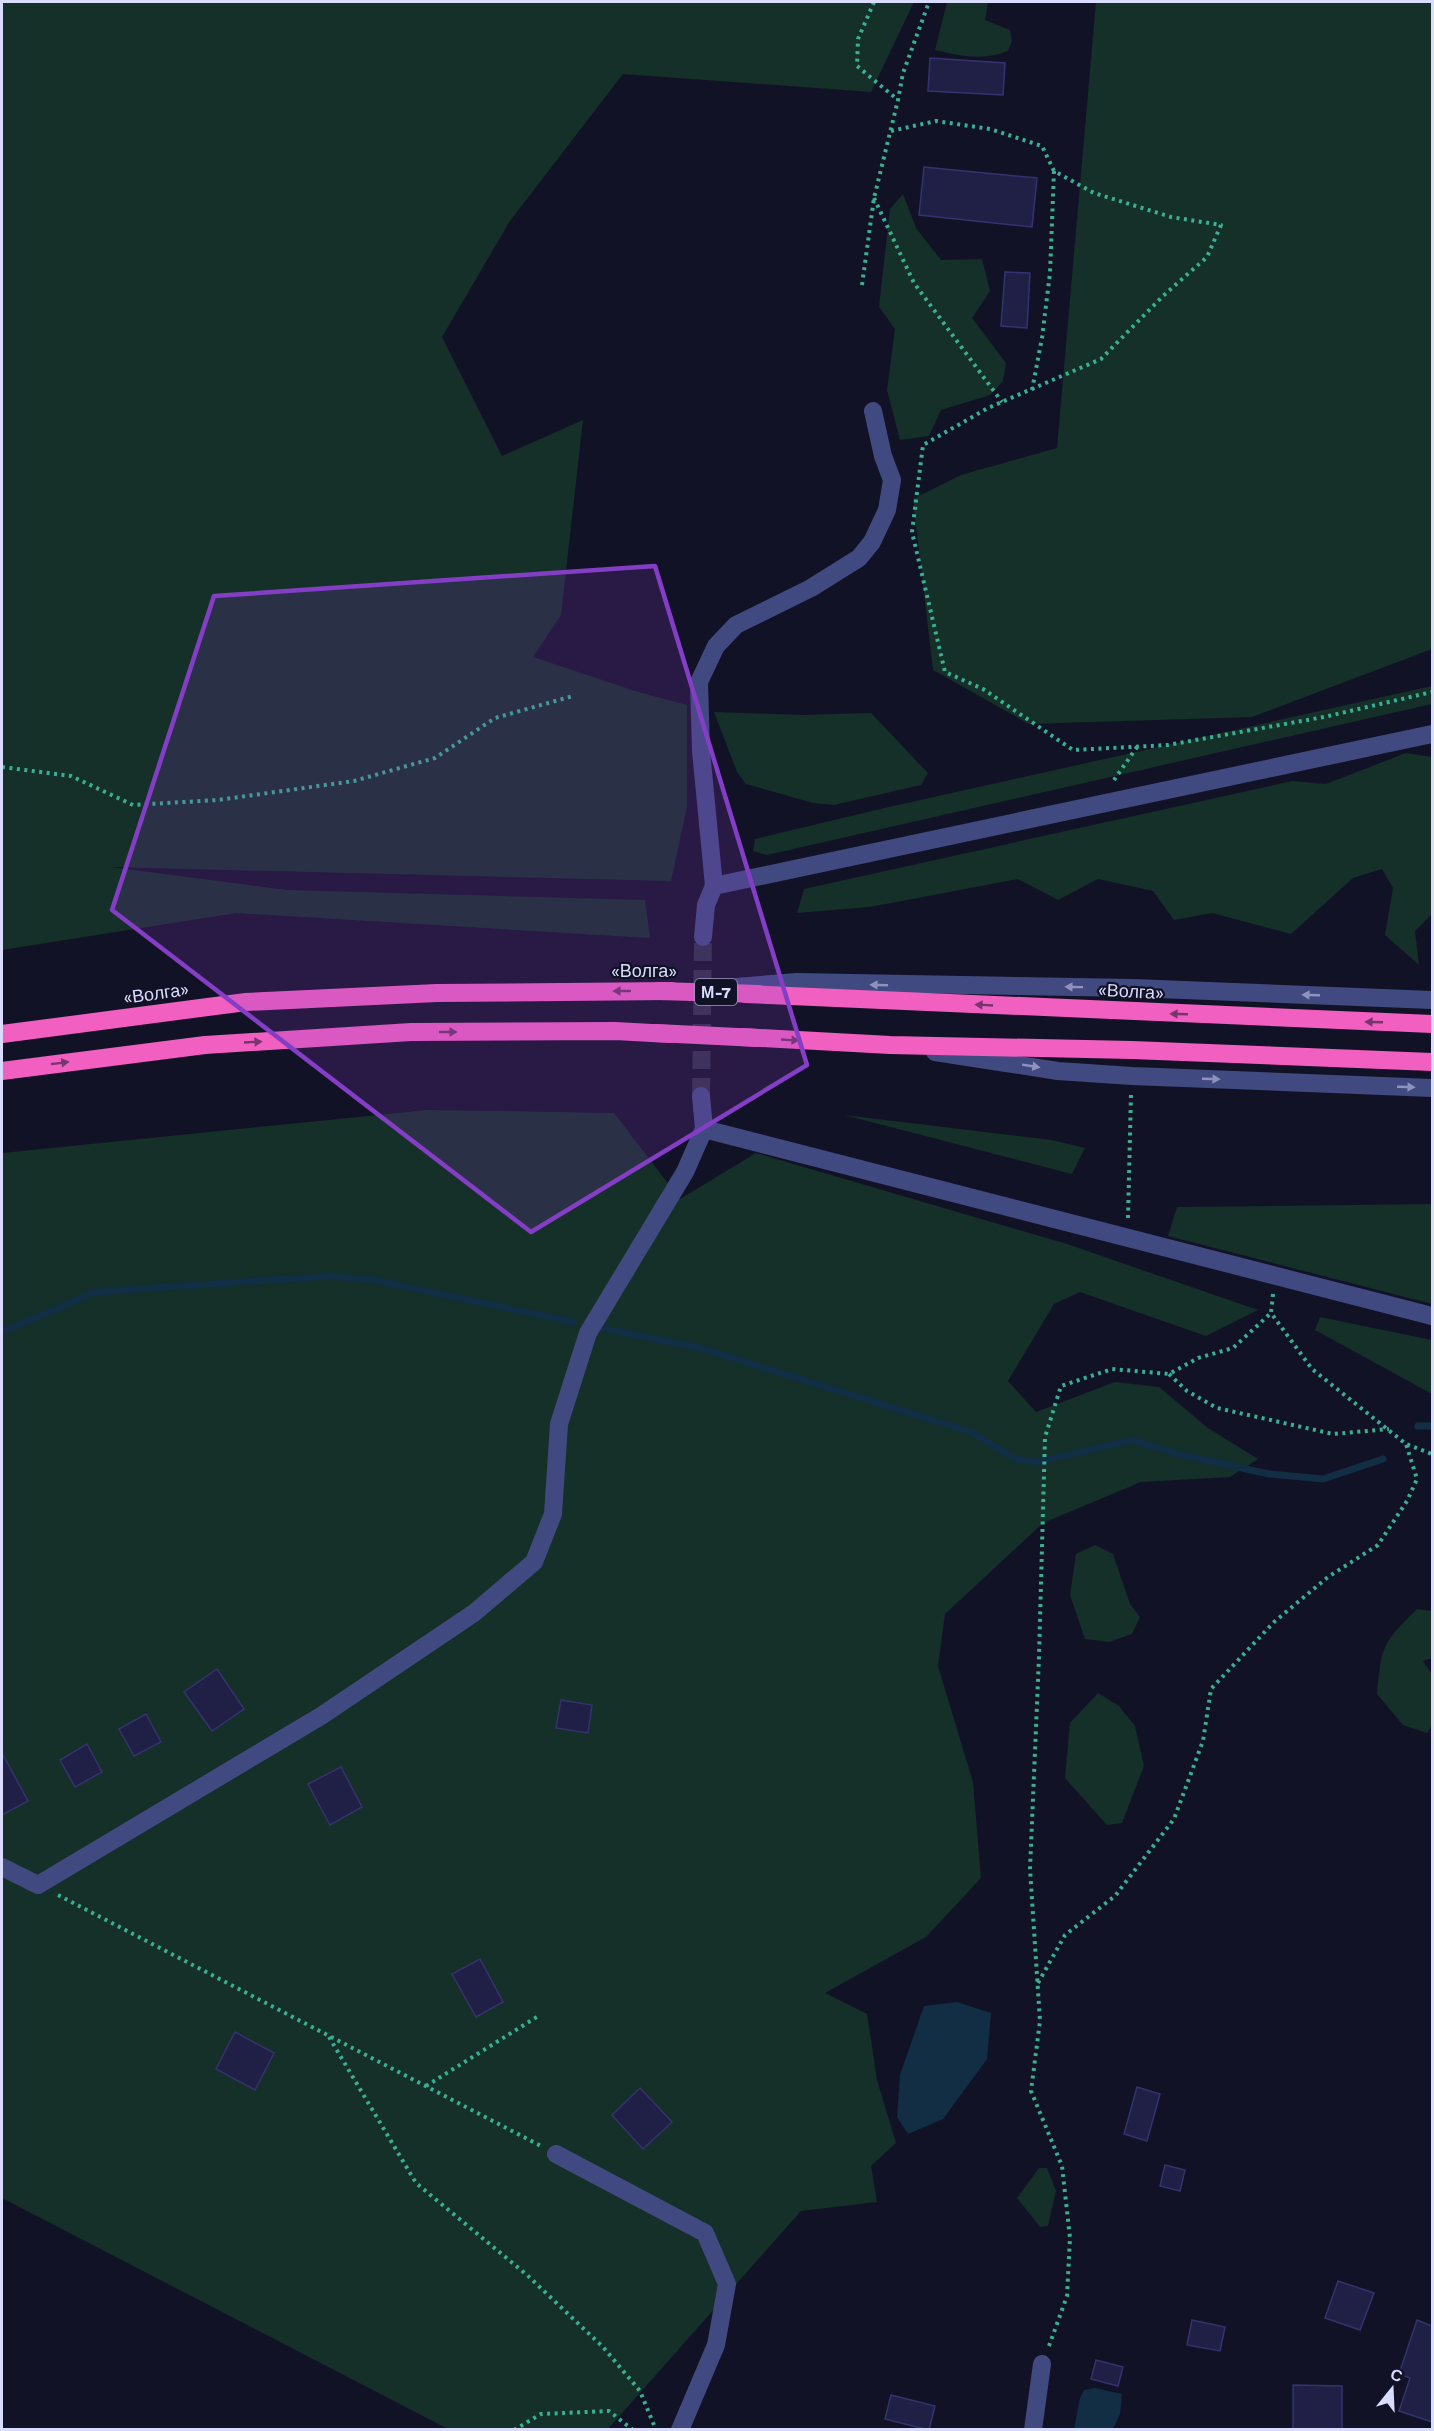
<svg xmlns="http://www.w3.org/2000/svg" width="1434" height="2431" font-family="'Work Sans',sans-serif">
  <rect width="100%" height="100%" fill="#121226"/>
  <g fill="#152f29">
    <path d="M2,2H914L871,92L623,74L510,221L442,337L502,456L583,420L561,615L533,657L638,692L687,705V807L671,881L111,867L287,890L645,900L650,938L236,913L2,950Z"/>
    <path d="M947,2H988L985,20L1010,30L1012,41L1008,51C983,61 960,56 935,50Z"/>
    <path d="M1096,2H1432V649L1252,717L1029,724L933,670L913,499L961,475L1057,448Z"/>
    <path d="M903,194L916,228L941,260L982,259L990,291L972,318L1006,363L1003,381L990,395L941,410L929,436L900,440L887,390L895,329L879,307L890,209Z"/>
    <path d="M1432,686V704L767,855L753,851L755,839L889,807Z"/>
    <path d="M714,712L803,715L871,713L928,773L921,785L834,805L813,803L746,784L737,772Z"/>
    <path d="M1406,753L1432,757V914L1415,931L1419,965L1385,935L1393,888L1382,869L1353,878L1291,934L1212,913L1174,920L1153,891L1098,879L1058,900L1018,879L870,907L797,913L804,889L1292,781L1326,784Z"/>
    <path d="M428,1110L614,1113L680,1199L756,1153L1067,1244L1258,1310L1206,1336L1080,1292L1054,1304L1008,1381L1036,1412L1115,1382L1159,1387L1208,1428L1258,1459L1230,1477L1141,1482L1043,1523L945,1614L938,1666L973,1782L981,1878L926,1937L825,1993L867,2014L877,2080L896,2143L871,2166L877,2202L801,2211L608,2429H448L2,2198V1153Z"/>
    <path d="M844,1115L1052,1140L1085,1148L1072,1174Z"/>
    <path d="M1432,1204V1304L1168,1236L1177,1207Z"/>
    <path d="M1320,1317L1432,1340V1394L1315,1330Z"/>
    <path d="M1095,1545L1113,1554L1130,1604L1140,1617L1132,1634L1109,1642L1085,1639L1070,1595L1076,1554Z"/>
    <path d="M1417,1609L1432,1611V1658L1423,1661L1432,1674V1725L1427,1733L1403,1725L1377,1694C1382,1644 1382,1644 1417,1609Z"/>
    <path d="M1098,1693L1119,1706L1135,1726L1144,1766L1122,1823L1107,1825L1065,1778L1070,1723Z"/>
    <path d="M1039,2168H1047L1056,2191L1048,2226L1040,2227L1017,2198Z"/>
  </g>
  <g fill="#112e45">
    <path d="M957,2002L991,2013L987,2059L943,2119L908,2134L897,2117L900,2075L924,2006Z"/>
    <path d="M1095,2388L1122,2394L1120,2414L1113,2429H1074L1080,2398L1084,2390Z"/>
  </g>
  <g fill="none" stroke-linecap="round" stroke-linejoin="round">
    <g stroke="#112e45" stroke-width="7">
      <path d="M601,1328L700,1348L971,1432L1015,1459L1038,1462L1132,1440L1178,1454L1269,1474L1323,1479L1383,1459"/>
      <path d="M2,1332L95,1292L331,1276L374,1280L573,1322"/>
      <path d="M1418,1426H1432"/>
    </g>
  </g>
  <g fill="#201f45" stroke="#34336f" stroke-width="1.5">
    <path d="M930,58L1005,63L1003,95L928,91Z"/>
    <path d="M924,167L1037,178L1032,227L919,215Z"/>
    <path d="M1005,272L1030,273L1027,328L1001,326Z"/>
    <path d="M217,1669L244,1709L212,1731L184,1692Z"/>
    <path d="M561,1700L592,1705L588,1733L556,1728Z"/>
    <path d="M146,1714L161,1742L134,1756L119,1729Z"/>
    <path d="M87,1744L102,1772L75,1787L60,1760Z"/>
    <path d="M2,1753L28,1801L2,1815Z"/>
    <path d="M341,1767L362,1807L330,1825L308,1784Z"/>
    <path d="M480,1959L503,2002L476,2017L452,1974Z"/>
    <path d="M235,2032L274,2053L255,2090L216,2069Z"/>
    <path d="M1137,2087L1160,2094L1147,2141L1124,2134Z"/>
    <path d="M640,2088L672,2122L643,2149L612,2115Z"/>
    <path d="M1165,2165L1185,2170L1180,2191L1160,2186Z"/>
    <path d="M1338,2281L1374,2293L1360,2330L1325,2318Z"/>
    <path d="M1192,2320L1225,2327L1220,2351L1187,2345Z"/>
    <path d="M1417,2320L1432,2326V2422L1399,2411L1410,2378L1399,2374Z"/>
    <path d="M1096,2360L1123,2367L1118,2386L1091,2379Z"/>
    <path d="M1293,2385L1342,2386V2430H1293Z"/>
    <path d="M891,2395L935,2406L929,2430L885,2419Z"/>
  </g>
  <g fill="none" stroke-linecap="round" stroke-linejoin="round">
    <path stroke="#303046" stroke-width="18" stroke-dasharray="18 9" stroke-linecap="butt" d="M701,1096L703,937"/>
    <g stroke="#3aaf92" stroke-width="4" stroke-dasharray="3 4.5" stroke-linecap="butt">
      <path d="M874,2L858,39L857,66L898,100"/>
      <path d="M891,131L936,121L990,129L1042,146L1054,171L1094,193L1171,217L1221,225L1207,257L1163,296L1101,359L988,408L923,445L912,532L945,672L983,689L1073,750L1168,745L1324,717L1432,692"/>
      <path d="M874,198L914,283L1002,402"/>
      <path d="M862,285L874,198L898,100L903,73L929,2"/>
      <path d="M1032,390L1042,338L1050,273L1054,171"/>
      <path d="M2,767L71,776L133,805L218,800L354,781L435,758L495,718L573,696"/>
      <path d="M1114,780L1137,747"/>
      <path d="M1128,1218L1131,1094"/>
      <path d="M1273,1294L1271,1313L1312,1369L1406,1444L1432,1454"/>
      <path d="M1169,1374L1187,1391L1217,1408L1333,1434L1389,1429"/>
      <path d="M58,1895L541,2146"/>
      <path d="M1038,1983L1065,1935L1115,1896L1174,1819L1203,1741L1211,1689L1274,1622L1328,1577L1378,1545L1407,1501L1417,1479L1406,1444"/>
      <path d="M329,2037L416,2183L527,2275L603,2347L640,2391L656,2430"/>
      <path d="M426,2086L540,2015"/>
      <path d="M1049,2346L1067,2296L1070,2238L1062,2166L1031,2091L1040,2021L1030,1869L1039,1657L1045,1437L1061,1386L1112,1369L1169,1374L1198,1358L1233,1348L1271,1313"/>
      <path d="M514,2430L541,2414L609,2411L633,2430"/>
    </g>
    <g stroke="#414a80" stroke-width="18">
      <path d="M714,886L701,751L699,682L716,646L736,625L811,588L859,558L872,542L887,510L892,480L883,456L873,411"/>
      <path d="M703,937L706,905L714,886L1432,734"/>
      <path d="M736,987L797,982L1133,988L1432,1000"/>
      <path d="M935,1052L1058,1071L1132,1076L1432,1088"/>
      <path d="M701,1096L704,1129L1432,1316"/>
      <path d="M2,1867L38,1885L321,1716L474,1613L534,1562L553,1514L559,1424L588,1333L685,1172L704,1129"/>
      <path d="M556,2154L705,2233L727,2284L716,2345L680,2430"/>
      <path d="M1033,2430L1042,2364"/>
    </g>
    <g stroke="#f15fc1" stroke-width="18">
      <path d="M745,994L1432,1024"/>
      <path d="M2,1034L246,1002L437,993L672,991"/>
      <path d="M742,1037L890,1045L1132,1050L1432,1062"/>
      <path d="M2,1071L205,1045L411,1032L615,1031L670,1034"/>
    </g>
    <g stroke="#f15fc1" stroke-width="18">
      <path d="M659,991L759,994"/>
      <path d="M656,1033L758,1038"/>
    </g>
  </g>
  <defs><path id="oneway-solid" d="M-6-.8H1V-3.2L6.5 0L1 3.2V.8H-6Z" transform="scale(1.5)"/></defs>
  <g fill="#8d93be">
    <use href="#oneway-solid" transform="translate(879 985) rotate(-178)"/>
    <use href="#oneway-solid" transform="translate(1074 987) rotate(-179)"/>
    <use href="#oneway-solid" transform="translate(1311 995) rotate(-178)"/>
    <use href="#oneway-solid" transform="translate(1031 1066) rotate(9)"/>
    <use href="#oneway-solid" transform="translate(1211 1079) rotate(2)"/>
    <use href="#oneway-solid" transform="translate(1406 1087) rotate(2)"/>
  </g>
  <g fill="#76356c">
    <use href="#oneway-solid" transform="translate(622 991) rotate(180)"/>
    <use href="#oneway-solid" transform="translate(984 1005) rotate(-177)"/>
    <use href="#oneway-solid" transform="translate(1179 1014) rotate(-178)"/>
    <use href="#oneway-solid" transform="translate(1374 1022) rotate(-178)"/>
    <use href="#oneway-solid" transform="translate(448 1032)"/>
    <use href="#oneway-solid" transform="translate(790 1040) rotate(3)"/>
    <use href="#oneway-solid" transform="translate(253 1042) rotate(-3)"/>
    <use href="#oneway-solid" transform="translate(60 1063) rotate(-7)"/>
  </g>
  <path fill="#843ec5" fill-opacity="0.2" stroke="#843ec5" stroke-width="4.5" stroke-linejoin="round" d="M655,566L807,1065L531,1232L112,910L214,596Z"/>
  <g text-anchor="middle" dominant-baseline="central" stroke-width="4.5" stroke-linejoin="round" paint-order="stroke">
    <rect fill="#121226" stroke="#9d9fbc" stroke-width="1.5" x="695" y="979" width="42" height="26" rx="4.5"/>
    <g font-size="16" font-weight="bold" fill="#d9dcfc">
      <text x="716" y="992">М-7</text>
    </g>
    <g font-size="18" fill="#d9dcfc" stroke="#121226">
      <text x="644" y="970">«Волга»</text>
      <text transform="translate(1131 991) rotate(3)">«Волга»</text>
      <text transform="translate(156 993) rotate(-8)">«Волга»</text>
    </g>
  </g>
  <rect width="1434" height="2431" fill="none" stroke="#d9dcfc" stroke-width="6"/>
  <g transform="translate(1392 2389) rotate(18)" stroke="#121226" stroke-width="4.5" paint-order="stroke">
  <path d="M0-4.5L10 22L0 15L-10 22Z" fill="#d9dcfc"/>
  <text y="-9" font-size="16" font-weight="bold" text-anchor="middle" fill="#d9dcfc">С</text>
  </g>
</svg>
